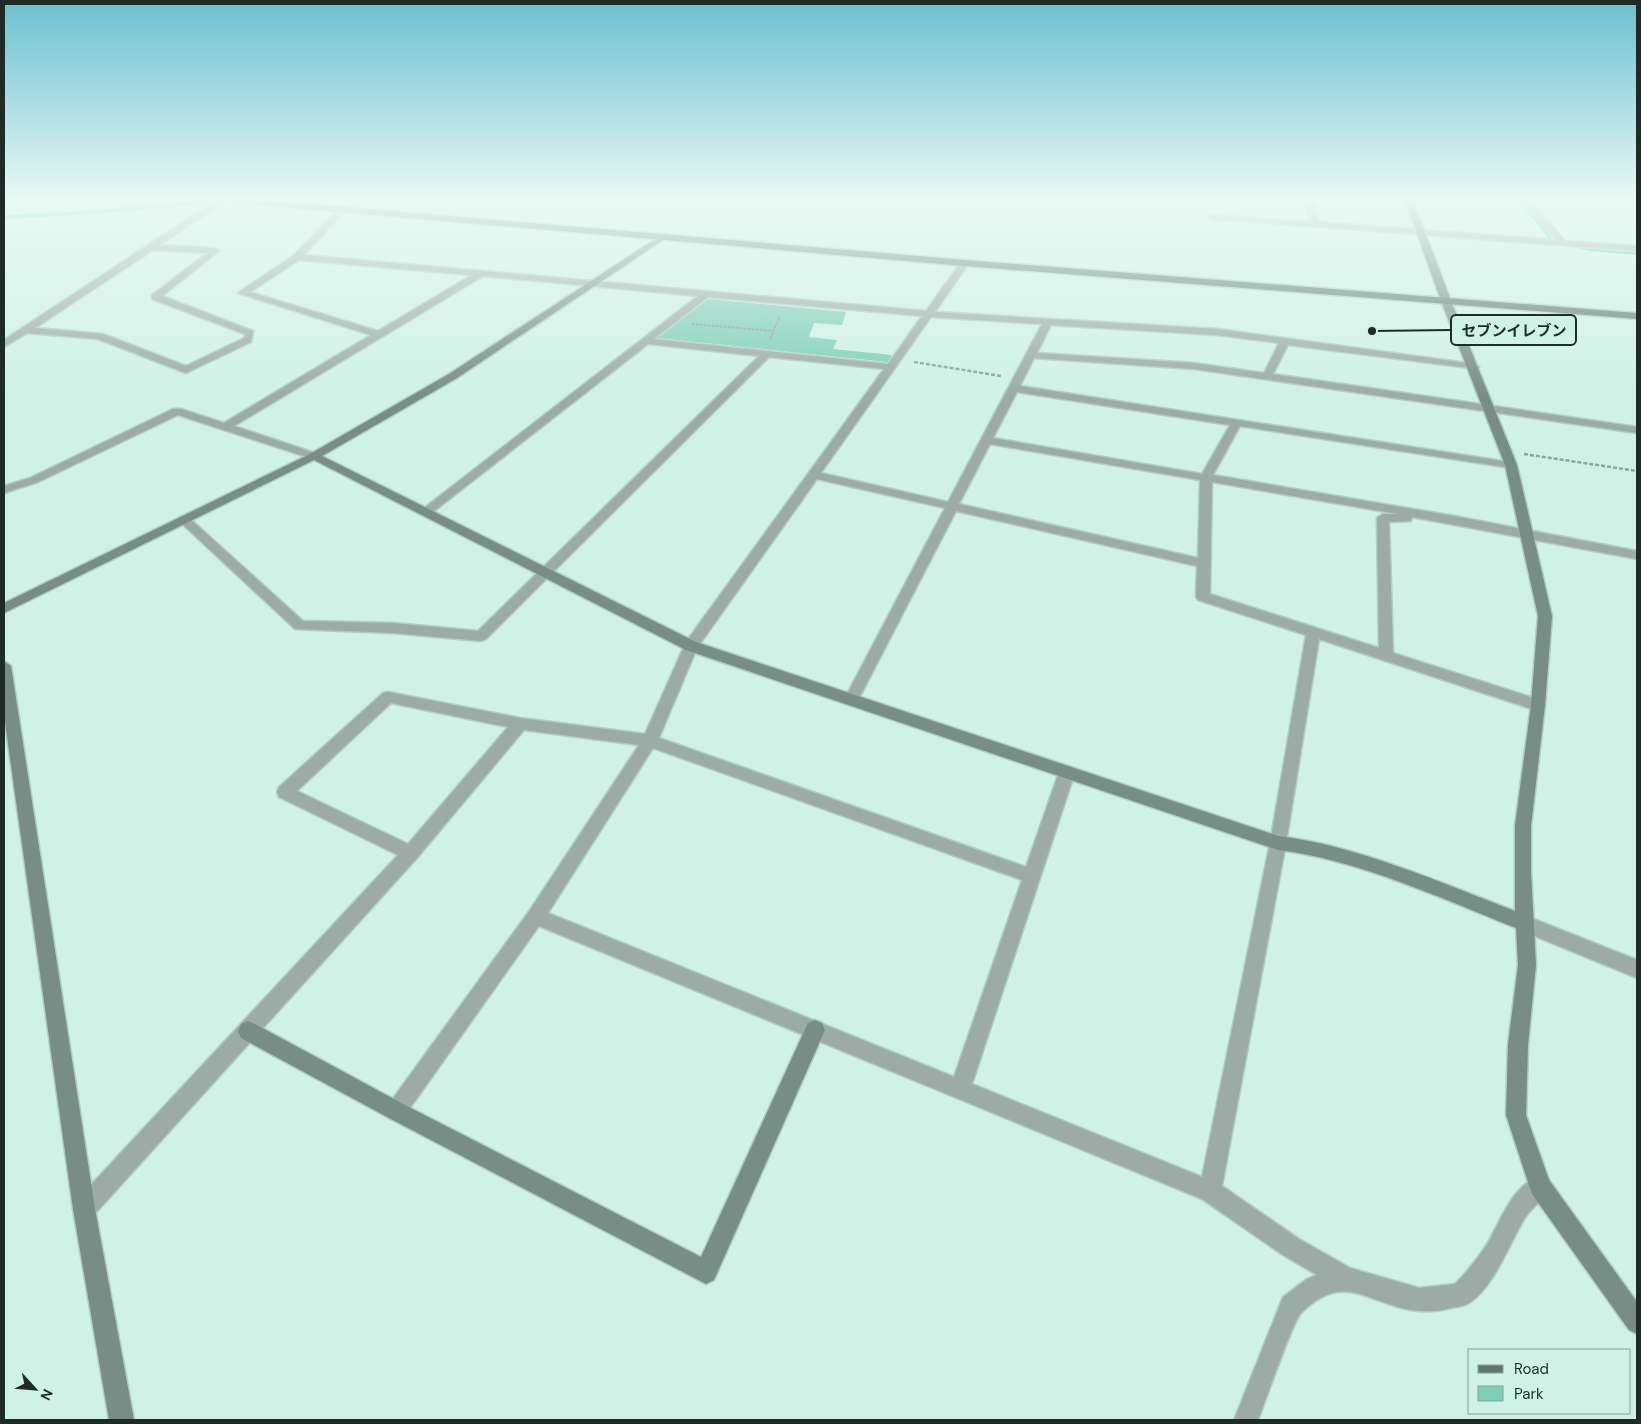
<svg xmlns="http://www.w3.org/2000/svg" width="1641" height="1424" font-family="'DM Sans','Noto Sans JP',sans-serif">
  <rect width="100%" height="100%" fill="#cff1e6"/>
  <path fill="#7fceb7" d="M708,299L846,312L842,325L814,323L809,337L837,340L833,349L892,355L888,362L657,338Z"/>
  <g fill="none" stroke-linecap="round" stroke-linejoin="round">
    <g stroke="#4fd2b2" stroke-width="4">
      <path d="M1518,197L1550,237L1562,241"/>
      <path d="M4,217L97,212L256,197"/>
      <path d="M1575,245L1590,249L1637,253"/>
    </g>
    <g stroke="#afcdc4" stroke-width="3">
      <g id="street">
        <path d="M221,197L228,199L160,245L215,248L219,251L162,296L253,331L251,342L186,373L98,339L27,333L4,347V340ZM153,250L207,253L152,295V299L245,334L244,338L186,366L103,334L35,328Z"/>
        <path d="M1304,197H1312L1318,222L1556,240L1521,197H1529L1565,241L1637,246V251L1213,219L1209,217L1213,215L1310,222Z"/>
        <path d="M1596,197L1637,199V203L1600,199Z"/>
        <path d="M339,208L346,210L304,255L926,311L962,261L965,260L969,263L935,312L1217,329L1474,364L1479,367L1478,369L1288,345L1273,374L1637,427V433L1194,369L1034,358L1020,386L1515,463V467L1511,468L1240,426L1213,475L1454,516L1637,551V559L1412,517L1411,521L1389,522L1393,653L1543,701L1545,705L1543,709L1538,711L1319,639L1286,843L1222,1186L1299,1239L1350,1268L1419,1288L1455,1284C1468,1271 1479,1257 1489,1241C1502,1217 1513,1186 1540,1175L1548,1178L1551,1186C1545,1200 1530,1208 1523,1221C1509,1245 1493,1288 1469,1303C1464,1306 1457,1307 1451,1308C1433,1313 1413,1312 1395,1306C1357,1294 1338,1278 1302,1312C1293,1319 1265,1403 1258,1420H1234L1283,1297L1307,1279L1317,1275L1283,1255L1202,1199L539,926L403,1118L396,1121L389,1118L386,1111L389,1104L530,910L639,745L524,730L417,858L92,1217L84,1220L76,1217L73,1209L76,1201L398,855L279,797L277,792L279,787L383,693L388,692L520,718L645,734L686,642L884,369L769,357L486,639L481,641L393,633L295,629L178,520L180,517H188L303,621L393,623L478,631L759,356L648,344L429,515L425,516L419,512L698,296L483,276L234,426L318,454V458H310L178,415L38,482L4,493V486L30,478L173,409H181L224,423L371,335L238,293L294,255ZM299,260L472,275L378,331L250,292ZM708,297L922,316L888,364L654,339ZM931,317L1042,324L948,502L821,473ZM1051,325L1217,335L1279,343L1264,373L1194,363L1037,353ZM1017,392L1230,425L1202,474L993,438ZM990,444L1200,480L1198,558L959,504ZM817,479L945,508L844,700L846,704H856L956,511L1197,566L1196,597L1198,600L1306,635L1270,843L1202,1177L972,1084L1075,772L1073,768L1067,766L1061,768L1059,772L1026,867L659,738L697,648ZM1212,482L1398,514H1383L1377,518L1379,648L1210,594ZM391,703L508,727L408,844L297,791ZM653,748L1022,880L954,1077L548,913Z"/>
        <path d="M1526,916L1637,960V978L1520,930L1517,924L1520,918Z"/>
      </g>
    </g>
    <g stroke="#afcdc4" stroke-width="3">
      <g id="secondary">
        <path d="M1404,197H1412L1451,301L1517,465L1552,616L1545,705L1531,826V872L1536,965L1528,1045L1526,1115L1549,1180L1637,1302V1334L1629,1330L1532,1194L1506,1115L1508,1045L1518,965L1516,928C1443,899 1356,859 1278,850L686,650L314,460L4,613V603L310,454L449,374L663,234H666V238L457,378L322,456L696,642L1278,836C1355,845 1442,883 1515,911V826L1531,705L1538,616L1505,465L1441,301Z"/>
        <path d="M4,661L11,666L95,1209L134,1420H109L73,1209L4,715Z"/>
        <path d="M815,1020L822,1023L825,1030L714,1280L706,1284L389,1118L241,1038L238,1031L241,1024L248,1021L255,1024L403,1104L701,1257L808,1023Z"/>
      </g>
    </g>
    <g stroke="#afcdc4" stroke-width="3">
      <path id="primary" d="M207,197H227L965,260L1637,313V319L965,266L283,207L211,199Z"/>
    </g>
    <g stroke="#8ba59d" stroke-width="2" stroke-dasharray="3 1" stroke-linecap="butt">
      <path d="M692,324L773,331"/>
      <path d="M770,339L780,316"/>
    </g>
    <g stroke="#8ba59d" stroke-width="2.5" stroke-dasharray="4 2" stroke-linecap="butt">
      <path d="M914,362L1001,376"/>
      <path d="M1524,454L1637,471"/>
    </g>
    <use href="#street" fill="#9daba6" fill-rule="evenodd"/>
    <use href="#secondary" fill="#788d86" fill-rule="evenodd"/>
    <use href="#primary" fill="#5e7870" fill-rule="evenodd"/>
  </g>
  <linearGradient id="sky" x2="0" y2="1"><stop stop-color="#6bc0d2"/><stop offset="0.5" stop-color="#e9f9f4"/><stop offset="1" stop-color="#e9f9f4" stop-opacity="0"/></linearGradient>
  <rect width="1641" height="396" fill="url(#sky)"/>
  <path fill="none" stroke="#1e2b27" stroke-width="2" d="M1372 331L1451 330"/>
  <circle fill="#1e2b27" stroke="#cff1e6" stroke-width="2" cx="1372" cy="331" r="5"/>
  <rect fill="#cff1e6" stroke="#1e2b27" stroke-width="2" x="1451" y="315" width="125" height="30" rx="5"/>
  <g font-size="15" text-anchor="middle" font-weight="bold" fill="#1e2b27">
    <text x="1514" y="336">セブンイレブン</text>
  </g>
  <rect width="1641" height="1424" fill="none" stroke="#1e2b27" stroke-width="10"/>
  <rect x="1468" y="1349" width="162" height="65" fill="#cff1e6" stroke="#88a29a"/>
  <rect x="1478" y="1365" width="25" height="8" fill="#5e7870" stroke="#88a29a"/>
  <text x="1514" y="1374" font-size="15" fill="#1e2b27">Road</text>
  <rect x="1478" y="1386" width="25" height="15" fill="#7fceb7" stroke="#88a29a"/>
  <text x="1514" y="1399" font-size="15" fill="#1e2b27">Park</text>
  <g transform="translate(35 1389) rotate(116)" stroke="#cff1e6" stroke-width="4" paint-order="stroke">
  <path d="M0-4L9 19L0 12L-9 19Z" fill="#1e2b27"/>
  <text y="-8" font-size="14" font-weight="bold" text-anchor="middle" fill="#1e2b27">N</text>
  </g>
</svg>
